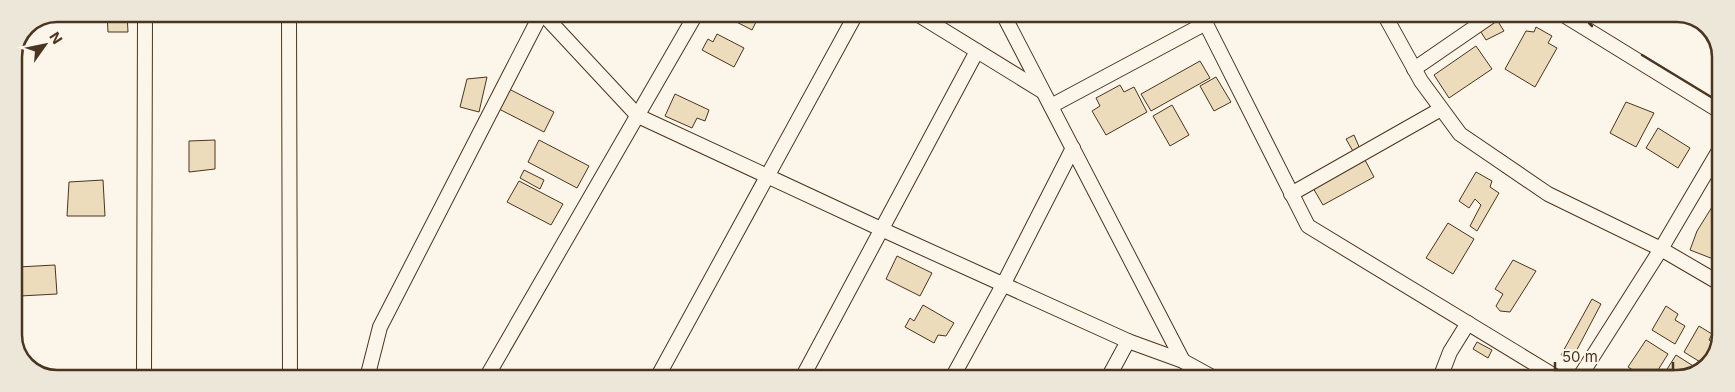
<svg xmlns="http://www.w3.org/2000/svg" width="1735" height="392" font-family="Inter,sans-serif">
  <rect width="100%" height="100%" fill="#fbf6e9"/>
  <g fill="#ecdcbc" stroke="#4a3520">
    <path d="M107,14H127L128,32H108Z"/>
    <path d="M721,14H760L752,30Z"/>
    <path d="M1497,20L1504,31L1486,40L1479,29Z"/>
    <path d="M1536,27L1552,36L1548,43L1557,48L1535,87L1505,69L1526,31L1534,32Z"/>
    <path d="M717,34L744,48L734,67L702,50L708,39L713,42Z"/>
    <path d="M1476,46L1492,69L1449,98L1434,75Z"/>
    <path d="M1200,61L1210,78L1151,111L1141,94Z"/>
    <path d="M487,77L479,112L460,107L467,79Z"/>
    <path d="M1216,77L1231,102L1214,111L1200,86Z"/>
    <path d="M1120,85L1124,92L1134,87L1147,112L1106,135L1092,111L1100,106L1096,98Z"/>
    <path d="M509,89L554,112L544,132L499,109Z"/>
    <path d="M675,94L709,110L705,121L697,118L692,128L665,116Z"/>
    <path d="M1626,102L1654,113L1636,147L1610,133Z"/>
    <path d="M1172,105L1189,135L1170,146L1153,116Z"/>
    <path d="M1658,128L1690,148L1678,168L1646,148Z"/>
    <path d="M1354,135L1360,149L1354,153L1346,139Z"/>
    <path d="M215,140V169L189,172V141Z"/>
    <path d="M539,140L589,166L577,188L528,162Z"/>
    <path d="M1365,160L1374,177L1323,205L1313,188Z"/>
    <path d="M524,170L544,180L540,189L520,178Z"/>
    <path d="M1476,172L1492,181L1490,187L1499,193L1477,231L1470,226L1481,205L1475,199L1469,208L1459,201Z"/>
    <path d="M103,180L105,216H67L69,182Z"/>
    <path d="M519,181L563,204L551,225L507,202Z"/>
    <path d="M1717,199L1721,201V262L1690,250L1697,231Z"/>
    <path d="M1448,223L1474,239L1453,274L1426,258Z"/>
    <path d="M897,256L932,273L920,296L886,279Z"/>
    <path d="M1513,260L1536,271L1510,312L1500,311L1496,306L1503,294L1495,289Z"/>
    <path d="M55,265L57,294L20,296L18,267Z"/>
    <path d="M1592,299L1601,304L1571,361L1561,355Z"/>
    <path d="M923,305L954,323L946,336L938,335L934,343L905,327L910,318L914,321Z"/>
    <path d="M1666,306L1678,314L1675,320L1685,326L1675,344L1652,330Z"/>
    <path d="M1699,326L1712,334L1709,340L1717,345L1705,365L1684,352Z"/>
    <path d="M1646,340L1668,354L1653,378H1646L1628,367Z"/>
    <path d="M1477,342L1492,350L1488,358L1473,349Z"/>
    <path d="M1676,355L1698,369L1696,371L1678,378H1670L1664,374Z"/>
  </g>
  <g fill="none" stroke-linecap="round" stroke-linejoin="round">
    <g stroke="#4a3520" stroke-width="16">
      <g id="minor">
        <path d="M289,14L290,378"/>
        <path d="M543,14L638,116L881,229L1128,341L1183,361L1214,378"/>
        <path d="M917,14L1042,91"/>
        <path d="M1003,14L1183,361"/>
        <path d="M1201,14L1308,226L1558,378"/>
        <path d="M1384,14L1421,81L1460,134L1548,194L1661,249L1721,284"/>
        <path d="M1562,14L1721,112"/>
        <path d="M1414,69L1494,14"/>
        <path d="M1051,106L1206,23"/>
        <path d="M1291,194L1441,109"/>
        <path d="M144,378L145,14"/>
        <path d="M367,378L380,327L541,14"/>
        <path d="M486,378L696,14"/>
        <path d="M657,378L856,14"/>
        <path d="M802,378L977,51"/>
        <path d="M952,378L1003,285L1073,148"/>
        <path d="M1108,378L1128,341"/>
        <path d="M1440,378L1450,352L1468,323"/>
        <path d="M1579,378L1661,249L1721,147"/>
      </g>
    </g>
    <use href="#minor" stroke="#fbf6e9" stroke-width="14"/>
    <g stroke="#4a3520" stroke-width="2.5">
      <path d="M1590,14L1589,23L1592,26"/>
      <path d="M1642,55L1721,103"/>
    </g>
  </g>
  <path d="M0 0H1735V392H0ZM57 22H1677A35 35 0 0 1 1712 57V335A35 35 0 0 1 1677 370H57A35 35 0 0 1 22 335V57A35 35 0 0 1 57 22Z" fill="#ede7d9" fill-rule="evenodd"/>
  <path fill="none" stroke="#4a3520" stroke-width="2.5" d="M57 22H1677A35 35 0 0 1 1712 57V335A35 35 0 0 1 1677 370H57A35 35 0 0 1 22 335V57A35 35 0 0 1 57 22Z"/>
  <g transform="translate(45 45) rotate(57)" stroke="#fbf6e9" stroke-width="4" paint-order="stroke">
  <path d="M0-4L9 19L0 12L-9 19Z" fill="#4a3520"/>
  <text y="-8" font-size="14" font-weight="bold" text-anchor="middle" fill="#4a3520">N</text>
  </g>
  <path d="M1555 362v8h118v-8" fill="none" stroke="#4a3520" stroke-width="2.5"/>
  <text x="1562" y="362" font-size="15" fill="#4a3520" stroke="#fbf6e9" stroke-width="4" paint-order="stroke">50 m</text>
</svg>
